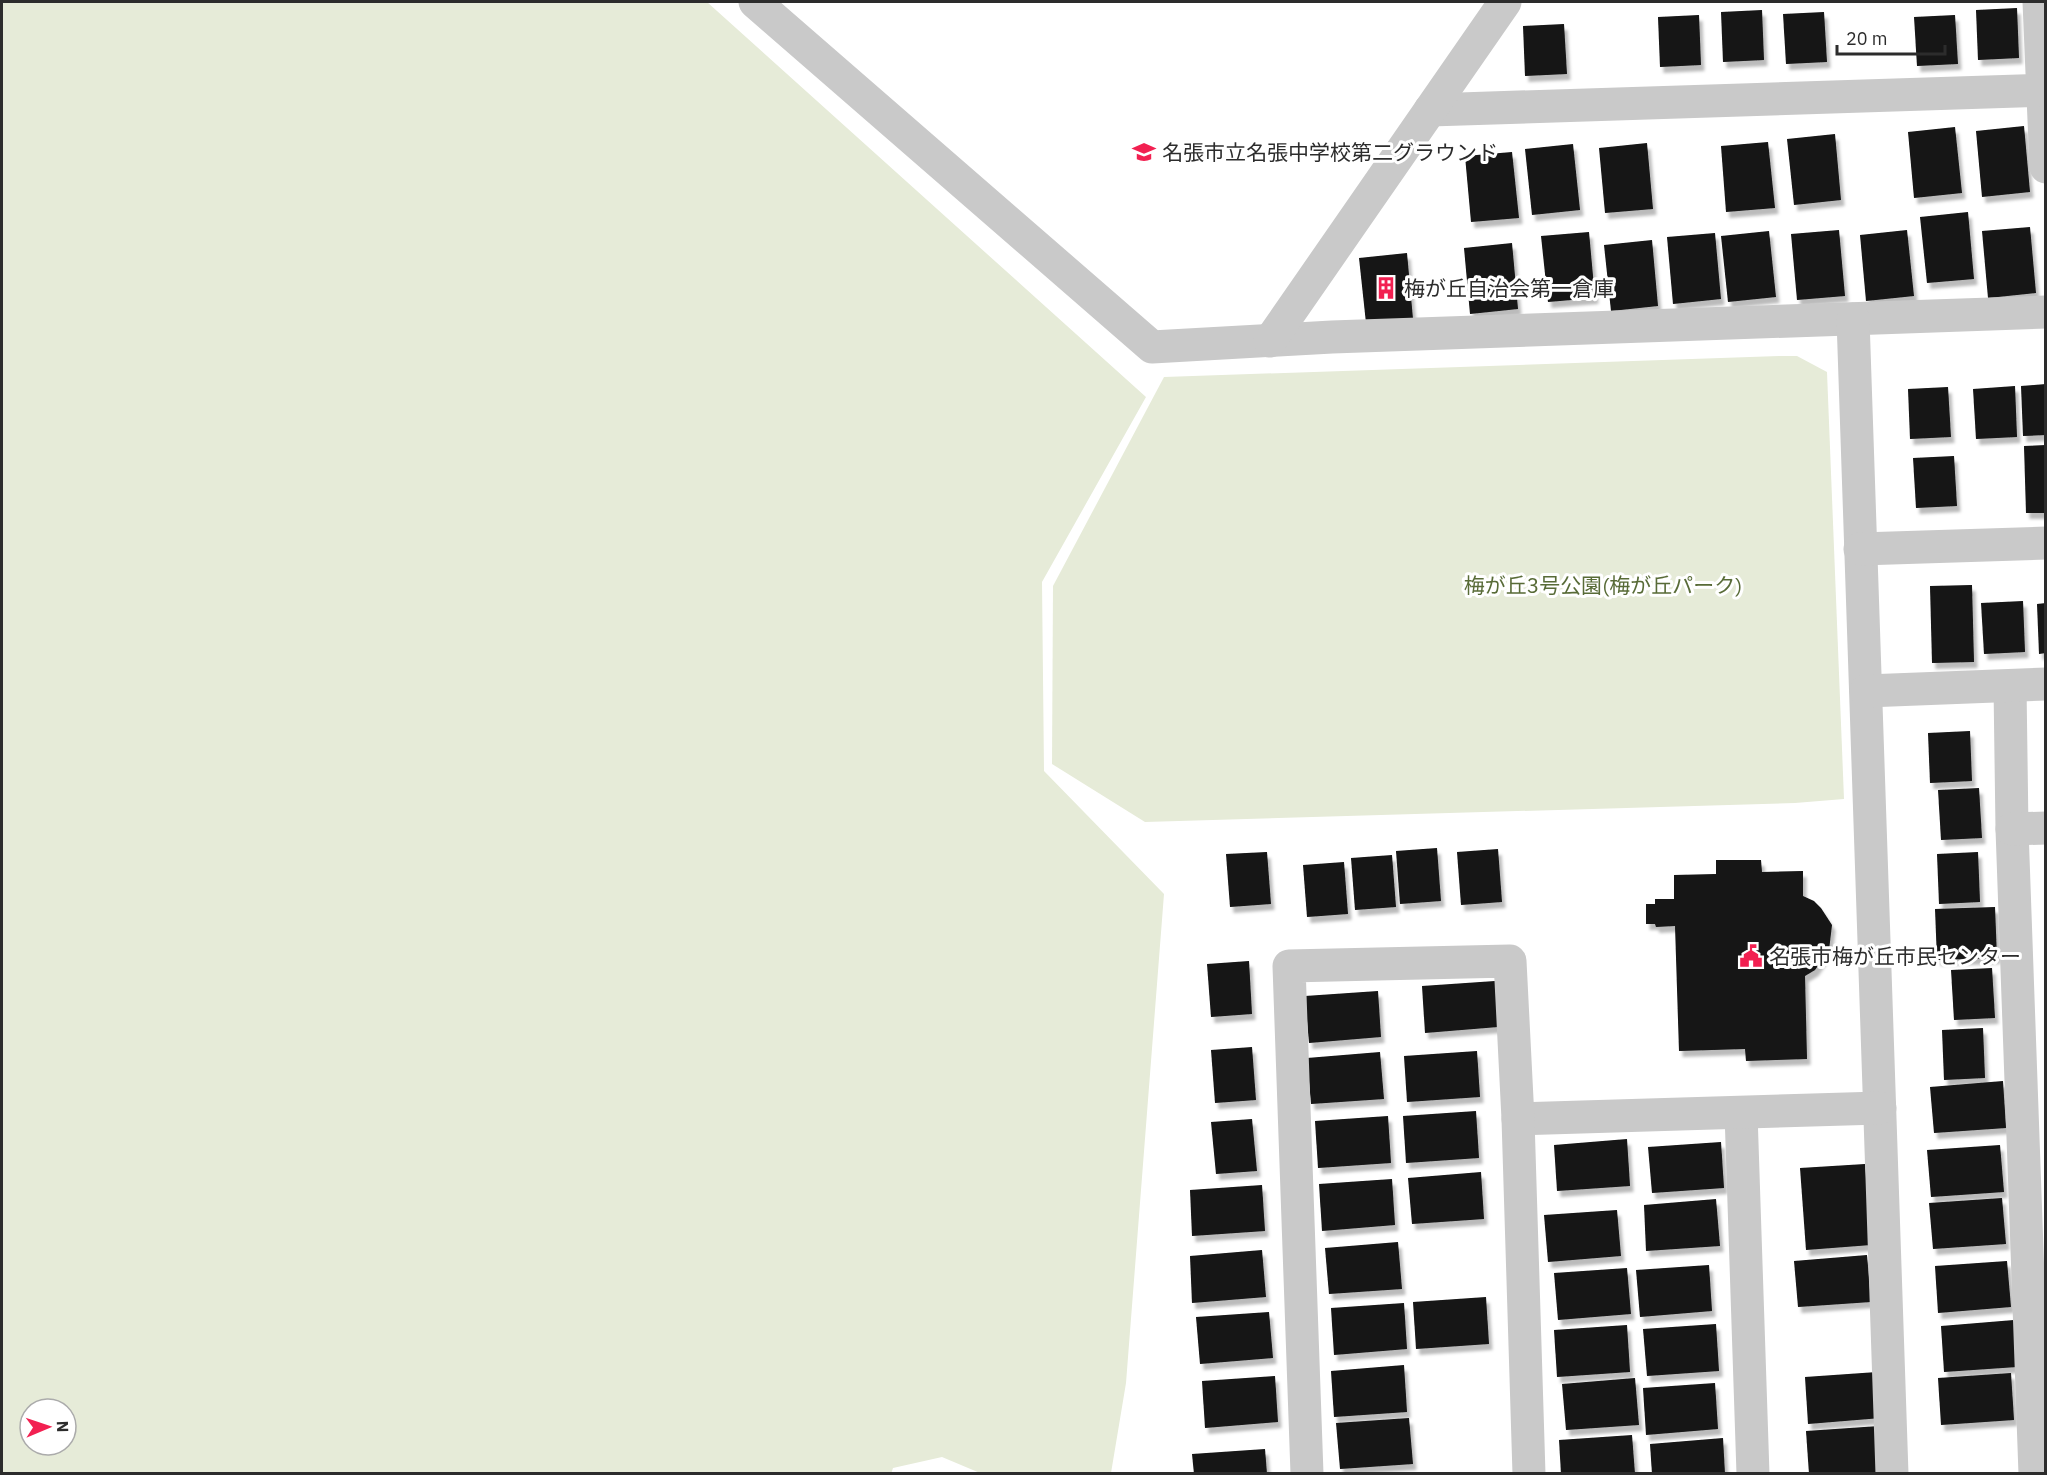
<svg xmlns="http://www.w3.org/2000/svg" width="2047" height="1475" font-family="'IBM Plex Sans','Noto Sans JP',sans-serif">
  <defs>
    <filter id="shadow"><feDropShadow dx="3.5" dy="6" stdDeviation="1.5" flood-color="#0004"/></filter>
  </defs>
  <rect width="100%" height="100%" fill="#fff"/>
  <g fill="#e6ebd8" fill-rule="evenodd">
    <path d="M2,2H707L1146,397L1042,582L1044,771L1164,894L1126,1383L1111,1473H980L942,1457L893,1468L891,1474L2,1473ZM30,1409H66V1445H30Z"/>
    <path d="M1779,356H1797L1827,372L1844,799L1795,803L1145,822L1052,764L1053,586L1164,377Z"/>
  </g>
  <g fill="#131313" filter="url(#shadow)">
    <path d="M2017,8L2019,58L1978,60L1976,10Z"/>
    <path d="M1762,10L1764,60L1723,62L1721,12Z"/>
    <path d="M1824,12L1827,62L1786,64L1783,14Z"/>
    <path d="M1699,15L1701,65L1660,67L1658,17Z"/>
    <path d="M1955,15L1958,64L1917,66L1914,17Z"/>
    <path d="M1564,24L1567,74L1525,76L1523,26Z"/>
    <path d="M2024,126L2030,192L1982,197L1976,131Z"/>
    <path d="M1955,127L1962,193L1914,198L1908,132Z"/>
    <path d="M1835,134L1841,200L1794,205L1787,139Z"/>
    <path d="M1768,142L1775,208L1726,212L1721,146Z"/>
    <path d="M1647,143L1653,209L1605,213L1599,148Z"/>
    <path d="M1573,144L1580,210L1532,215L1525,149Z"/>
    <path d="M1512,152L1519,218L1471,222L1465,156Z"/>
    <path d="M1968,212L1974,279L1927,283L1920,217Z"/>
    <path d="M2030,227L2036,293L1988,298L1982,231Z"/>
    <path d="M1839,230L1845,296L1797,300L1791,234Z"/>
    <path d="M1907,230L1914,296L1866,301L1860,235Z"/>
    <path d="M1769,231L1776,297L1728,302L1721,236Z"/>
    <path d="M1589,232L1595,298L1548,302L1541,236Z"/>
    <path d="M1715,233L1721,299L1673,304L1667,237Z"/>
    <path d="M1652,240L1658,306L1611,311L1604,245Z"/>
    <path d="M1512,243L1518,309L1470,314L1464,248Z"/>
    <path d="M1407,253L1413,319L1366,323L1359,258Z"/>
    <path d="M2046,384V435L2023,436L2021,386Z"/>
    <path d="M2015,386L2017,437L1976,439L1973,389Z"/>
    <path d="M1948,387L1951,437L1910,439L1908,389Z"/>
    <path d="M2046,445V513H2026L2024,446Z"/>
    <path d="M1954,456L1957,506L1916,508L1913,458Z"/>
    <path d="M1972,585L1974,662L1932,663L1930,586Z"/>
    <path d="M2023,601L2025,652L1984,654L1981,603Z"/>
    <path d="M2046,603V653L2039,654L2037,604Z"/>
    <path d="M1970,731L1972,781L1930,783L1928,733Z"/>
    <path d="M1979,788L1982,838L1941,840L1938,790Z"/>
    <path d="M1437,848L1441,901L1400,904L1396,851Z"/>
    <path d="M1498,849L1502,902L1461,905L1457,852Z"/>
    <path d="M1267,852L1271,904L1230,907L1226,854Z"/>
    <path d="M1978,852L1980,902L1939,904L1937,854Z"/>
    <path d="M1392,855L1396,907L1355,910L1351,858Z"/>
    <path d="M1716,860H1761L1762,872L1803,871V896L1814,901L1821,908L1832,925L1829,950L1815,970L1805,976L1807,1059L1746,1061L1745,1049L1679,1051L1675,926L1656,927L1655,924H1646V904H1655V899H1674V875L1716,874Z"/>
    <path d="M1344,862L1348,914L1307,917L1303,865Z"/>
    <path d="M1995,907L1997,958L1937,960L1935,909Z"/>
    <path d="M1249,961L1252,1014L1211,1017L1207,964Z"/>
    <path d="M1992,968L1995,1018L1954,1020L1951,970Z"/>
    <path d="M1495,981L1498,1027L1425,1033L1422,986Z"/>
    <path d="M1378,991L1381,1037L1309,1043L1305,996Z"/>
    <path d="M1983,1028L1985,1078L1944,1080L1942,1030Z"/>
    <path d="M1252,1047L1256,1100L1215,1103L1211,1050Z"/>
    <path d="M1477,1051L1480,1097L1407,1102L1404,1056Z"/>
    <path d="M1380,1052L1384,1099L1311,1104L1307,1058Z"/>
    <path d="M2003,1081L2006,1128L1934,1133L1930,1087Z"/>
    <path d="M1476,1111L1479,1158L1406,1163L1403,1116Z"/>
    <path d="M1388,1116L1391,1163L1318,1168L1315,1121Z"/>
    <path d="M1252,1119L1257,1171L1216,1174L1211,1122Z"/>
    <path d="M1627,1139L1630,1186L1557,1191L1554,1145Z"/>
    <path d="M1721,1142L1724,1188L1652,1193L1648,1147Z"/>
    <path d="M2000,1145L2004,1192L1931,1197L1927,1150Z"/>
    <path d="M1865,1164L1871,1245L1806,1250L1800,1168Z"/>
    <path d="M1481,1172L1484,1219L1412,1224L1408,1178Z"/>
    <path d="M1392,1179L1395,1225L1322,1231L1319,1184Z"/>
    <path d="M1262,1185L1265,1231L1192,1236L1190,1190Z"/>
    <path d="M2002,1198L2006,1244L1933,1249L1929,1203Z"/>
    <path d="M1716,1199L1720,1246L1646,1251L1644,1205Z"/>
    <path d="M1617,1210L1621,1256L1548,1262L1544,1215Z"/>
    <path d="M1398,1242L1402,1289L1329,1294L1325,1248Z"/>
    <path d="M1262,1250L1266,1297L1192,1303L1190,1256Z"/>
    <path d="M1867,1255L1871,1302L1798,1307L1794,1261Z"/>
    <path d="M2007,1261L2011,1307L1938,1313L1935,1266Z"/>
    <path d="M1709,1265L1712,1311L1640,1317L1636,1270Z"/>
    <path d="M1627,1268L1631,1314L1558,1320L1554,1273Z"/>
    <path d="M1486,1297L1489,1344L1416,1349L1413,1302Z"/>
    <path d="M1404,1303L1407,1349L1334,1355L1331,1308Z"/>
    <path d="M1269,1312L1273,1358L1200,1364L1196,1317Z"/>
    <path d="M2014,1320L2017,1367L1944,1372L1941,1326Z"/>
    <path d="M1716,1324L1719,1371L1647,1376L1643,1329Z"/>
    <path d="M1627,1325L1630,1372L1557,1377L1554,1330Z"/>
    <path d="M1404,1365L1407,1412L1334,1417L1331,1371Z"/>
    <path d="M1877,1372L1881,1418L1808,1424L1805,1377Z"/>
    <path d="M2011,1373L2014,1420L1941,1425L1938,1378Z"/>
    <path d="M1275,1376L1278,1422L1205,1428L1202,1381Z"/>
    <path d="M1635,1378L1639,1425L1566,1430L1562,1384Z"/>
    <path d="M1715,1383L1718,1429L1646,1435L1643,1388Z"/>
    <path d="M1409,1418L1413,1464L1340,1469L1336,1423Z"/>
    <path d="M1879,1426L1882,1472L1809,1474L1806,1431Z"/>
    <path d="M1632,1435L1635,1474H1561L1559,1440Z"/>
    <path d="M1723,1438L1725,1474H1652L1650,1444Z"/>
    <path d="M1265,1449L1267,1474H1194L1192,1454Z"/>
  </g>
  <g fill="none" stroke-linecap="round" stroke-linejoin="round">
    <g stroke="#c9c9c9" stroke-width="33">
      <path d="M755,2L1152,347L1332,337L2046,312"/>
      <path d="M2039,2L2046,167"/>
      <path d="M1430,110L2046,90"/>
      <path d="M1853,319L1892,1474"/>
      <path d="M1270,341L1505,2"/>
      <path d="M1860,549L2046,543"/>
      <path d="M2010,686L2012,829L2035,1474"/>
      <path d="M1866,691L2046,684"/>
      <path d="M2012,829L2046,828"/>
      <path d="M1741,1113L1753,1474"/>
      <path d="M1518,1119L1880,1108"/>
      <path d="M1307,1474L1289,966L1510,961L1518,1119L1529,1474"/>
    </g>
  </g>
  <defs>
    <g id="school-bare" transform="scale(1.8)"><path d="M0-5L7-2L0 1L-7-2ZM-4 1L0 2.5L4 1V4Q0 6-4 4Z" fill="#f22051" stroke="#fff" stroke-width="2.5" paint-order="stroke"/></g>
    <g id="building-bare" transform="scale(1.8)"><path d="M-4-6H4V6H1V3H-1V6H-4ZM-2.5-4.3h1.7v1.8h-1.7ZM.8-4.3h1.7v1.8H.8ZM-2.5-1h1.7V.8h-1.7ZM.8-1h1.7V.8H.8Z" fill="#f22051" stroke="#fff" stroke-width="2.5" paint-order="stroke"/></g>
    <g id="civic-bare" transform="scale(1.8)"><path d="M-.6-6.5H3V-4.5H.6V-3L4-1V1h2V6H-6V1h2V-1L-.6-3ZM-1.2 2.5V6h2.4V2.5Z" fill="#f22051" stroke="#fff" stroke-width="2.5" paint-order="stroke"/></g>
  </defs>
  <g fill-rule="evenodd">
    <use href="#school-bare" x="1144" y="152"/>
    <use href="#building-bare" x="1386" y="288"/>
    <use href="#civic-bare" x="1751" y="956"/>
  </g>
  <g text-anchor="middle" dominant-baseline="central" stroke-width="6" stroke-linejoin="round" paint-order="stroke">
    <g font-size="21" fill="#2c2c2c" stroke="#fff" text-anchor="start">
      <text x="1162" y="152">名張市立名張中学校第二グラウンド</text>
      <text x="1404" y="288">梅が丘自治会第一倉庫</text>
      <text x="1769" y="956">名張市梅が丘市民センター</text>
    </g>
    <g font-size="21" fill="#586b37" stroke="#fff">
      <text x="1603" y="585">梅が丘3号公園(梅が丘パーク)</text>
    </g>
  </g>
  <rect width="2047" height="1475" fill="none" stroke="#2c2c2c" stroke-width="6"/>
  <g transform="translate(48 1427) rotate(88)"><circle r="28" fill="#ffffff" stroke="#ababab" stroke-width="1.5"/>
  <path d="M0-4.5L10 22L0 15L-10 22Z" fill="#f22051"/>
  <text y="-9" font-size="16" font-weight="bold" text-anchor="middle" fill="#2c2c2c">N</text>
  </g>
  <path d="M1837 45v9h108v-9" fill="none" stroke="#2c2c2c" stroke-width="3"/>
  <text x="1846" y="45" font-size="18" fill="#2c2c2c" stroke="#ffffff" stroke-width="4.5" paint-order="stroke">20 m</text>
</svg>
